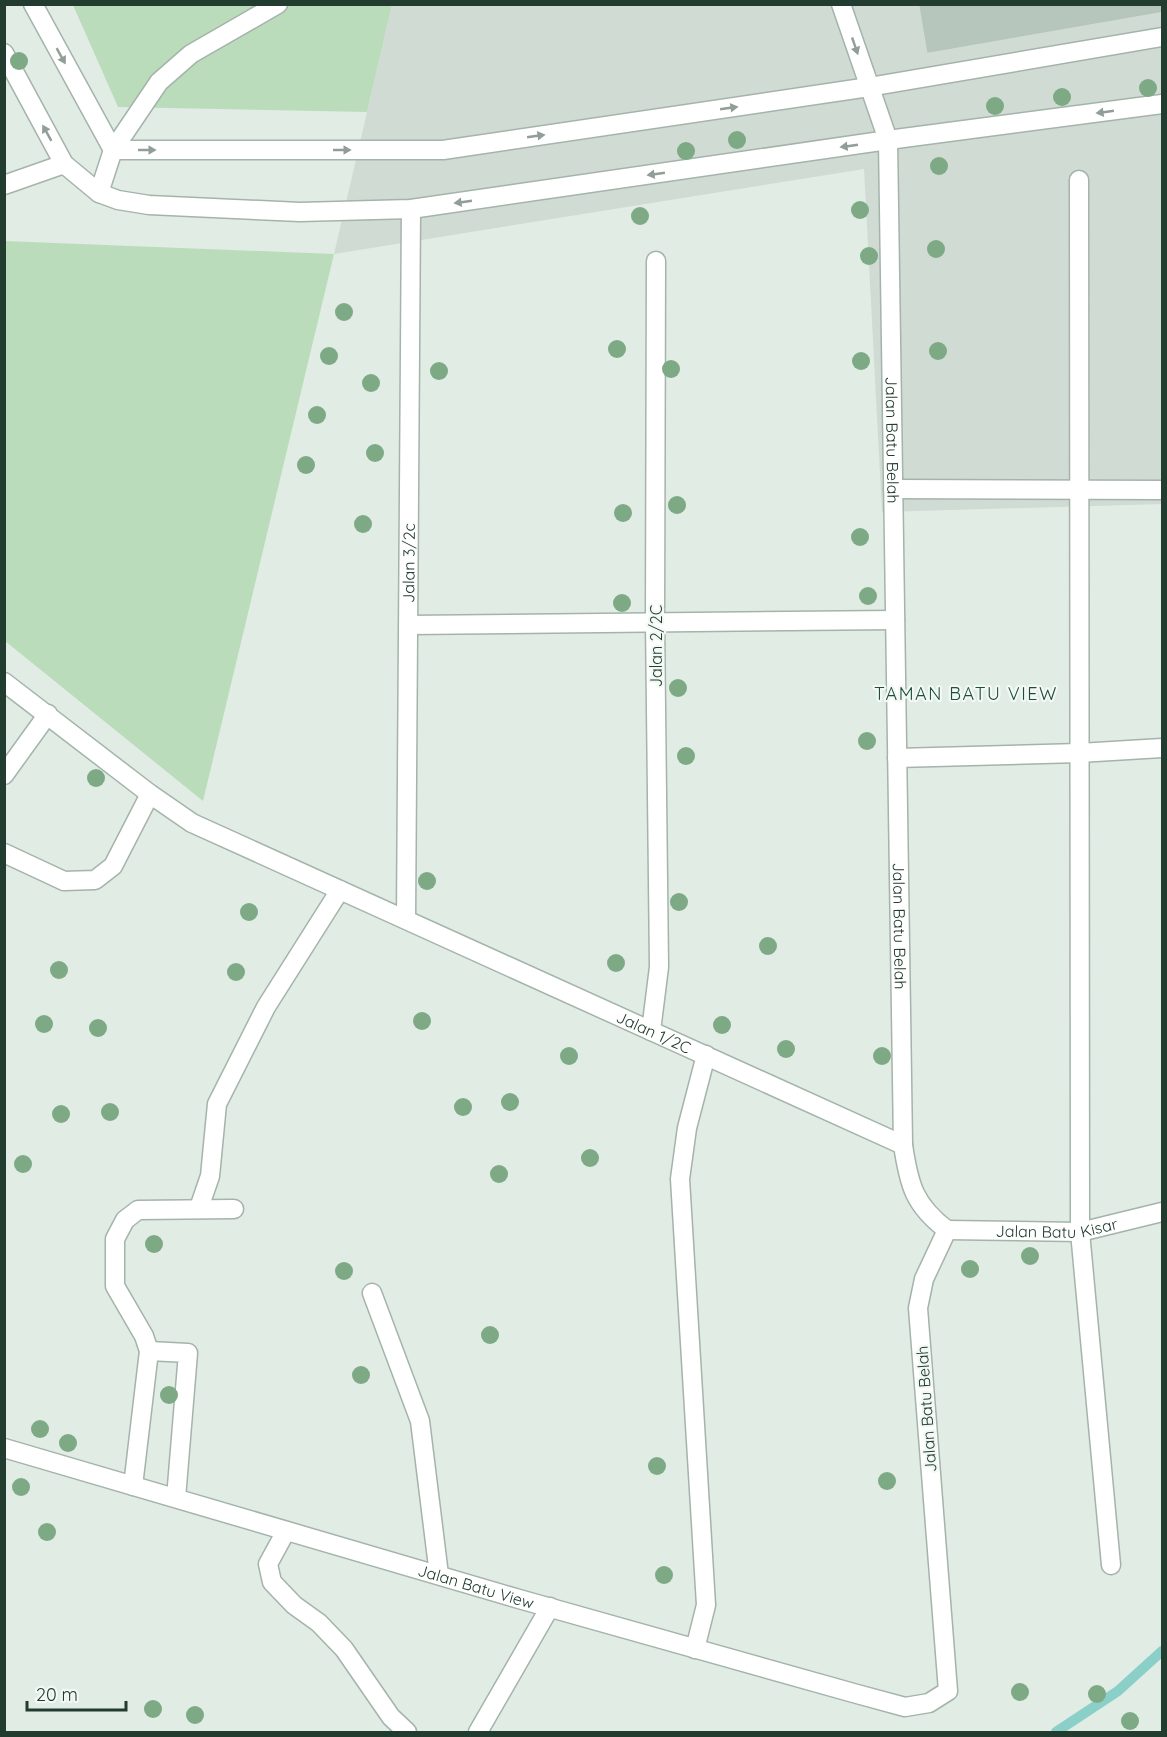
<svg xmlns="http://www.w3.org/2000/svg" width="1167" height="1737" font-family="Quicksand,sans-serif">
  <rect width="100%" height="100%" fill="#e1ece5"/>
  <path fill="#d0dbd3" d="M392,5H1162V504L882,512L864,169L334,254Z"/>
  <g fill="#bbdcbb">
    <path d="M73,5H392L367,112L118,107Z"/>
    <path d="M5,241L334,254L203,801L5,641Z"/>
  </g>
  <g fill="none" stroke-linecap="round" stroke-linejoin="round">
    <path stroke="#8ad0c9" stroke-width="10" d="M1056,1732L1118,1691L1162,1651"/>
  </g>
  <path fill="#b7c6bd" stroke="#b4c5ba" stroke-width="1.5" d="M920,4H1162V11L928,52Z"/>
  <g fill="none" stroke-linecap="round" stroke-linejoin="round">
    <g stroke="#a4b4ab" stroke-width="21">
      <g id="minor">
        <path d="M33,4L113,150L159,82L191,54L278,4"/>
        <path id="s1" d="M841,4L888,140L903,1145C909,1185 914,1205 947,1230"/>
        <path d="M4,53L64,164L99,193L118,200L149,205L300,212L411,209L888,140L1162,104"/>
        <path d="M1079,180L1080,1232L1111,1565"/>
        <path d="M4,185L64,164"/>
        <path d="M99,193L113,150H443L869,87L1162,37"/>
        <path d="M893,489L1162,490"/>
        <path d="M409,625L895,620"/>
        <path id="s2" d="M4,682L150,794L192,823L903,1145"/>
        <path d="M897,758L1079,753L1162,748"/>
        <path d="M4,775L48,714"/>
        <path d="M4,853L64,881L95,880L113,866L150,794"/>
        <path id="s3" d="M406,919L411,209"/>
        <path d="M651,1031L659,967L655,622L656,261"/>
        <path d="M199,1208L210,1176L217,1104L266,1007L340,890"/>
        <path id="s4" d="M947,1230L1080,1232L1162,1212"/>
        <path d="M372,1293L420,1421L439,1575"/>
        <path d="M149,1351L188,1353L176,1498"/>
        <path id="s5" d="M4,1448L519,1599L857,1694L905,1707L929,1703L948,1691L918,1308L924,1279L947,1230"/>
        <path d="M133,1486L149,1351L144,1336L115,1286V1239L125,1220L138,1210L234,1209"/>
        <path d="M286,1531L268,1564L272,1582L294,1605L319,1623L344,1649L391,1717L407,1732"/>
        <path d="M695,1649L706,1605L680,1179L687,1128L706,1055"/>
        <path d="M478,1732L550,1607"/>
      </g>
    </g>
    <use href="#minor" stroke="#fff" stroke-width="18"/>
  </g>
  <g fill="#7ea985">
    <circle cx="19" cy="61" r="9"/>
    <circle cx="1148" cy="88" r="9"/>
    <circle cx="1062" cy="97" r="9"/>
    <circle cx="995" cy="106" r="9"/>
    <circle cx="737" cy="140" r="9"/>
    <circle cx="686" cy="151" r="9"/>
    <circle cx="939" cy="166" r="9"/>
    <circle cx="860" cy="210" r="9"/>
    <circle cx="640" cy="216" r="9"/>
    <circle cx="936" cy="249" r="9"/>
    <circle cx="869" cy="256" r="9"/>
    <circle cx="344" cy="312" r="9"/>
    <circle cx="617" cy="349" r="9"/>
    <circle cx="938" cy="351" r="9"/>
    <circle cx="329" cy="356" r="9"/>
    <circle cx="861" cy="361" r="9"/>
    <circle cx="671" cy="369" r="9"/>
    <circle cx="439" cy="371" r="9"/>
    <circle cx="371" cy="383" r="9"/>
    <circle cx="317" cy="415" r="9"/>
    <circle cx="375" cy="453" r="9"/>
    <circle cx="306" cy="465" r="9"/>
    <circle cx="677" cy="505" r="9"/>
    <circle cx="623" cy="513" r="9"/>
    <circle cx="363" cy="524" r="9"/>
    <circle cx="860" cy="537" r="9"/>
    <circle cx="868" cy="596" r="9"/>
    <circle cx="622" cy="603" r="9"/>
    <circle cx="678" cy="688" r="9"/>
    <circle cx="867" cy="741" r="9"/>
    <circle cx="686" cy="756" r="9"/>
    <circle cx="96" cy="778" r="9"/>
    <circle cx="427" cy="881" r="9"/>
    <circle cx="679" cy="902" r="9"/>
    <circle cx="249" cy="912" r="9"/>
    <circle cx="768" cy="946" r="9"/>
    <circle cx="616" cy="963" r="9"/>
    <circle cx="59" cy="970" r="9"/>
    <circle cx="236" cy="972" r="9"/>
    <circle cx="422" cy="1021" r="9"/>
    <circle cx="44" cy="1024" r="9"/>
    <circle cx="722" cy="1025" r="9"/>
    <circle cx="98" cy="1028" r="9"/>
    <circle cx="786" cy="1049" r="9"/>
    <circle cx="569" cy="1056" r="9"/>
    <circle cx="882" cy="1056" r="9"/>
    <circle cx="510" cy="1102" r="9"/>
    <circle cx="463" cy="1107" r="9"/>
    <circle cx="110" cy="1112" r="9"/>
    <circle cx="61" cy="1114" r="9"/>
    <circle cx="590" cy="1158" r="9"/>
    <circle cx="23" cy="1164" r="9"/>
    <circle cx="499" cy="1174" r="9"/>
    <circle cx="154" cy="1244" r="9"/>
    <circle cx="1030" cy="1256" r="9"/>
    <circle cx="970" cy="1269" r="9"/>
    <circle cx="344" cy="1271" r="9"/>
    <circle cx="490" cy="1335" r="9"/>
    <circle cx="361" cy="1375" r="9"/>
    <circle cx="169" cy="1395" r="9"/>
    <circle cx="40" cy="1429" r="9"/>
    <circle cx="68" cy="1443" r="9"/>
    <circle cx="657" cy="1466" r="9"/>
    <circle cx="887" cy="1481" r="9"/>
    <circle cx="21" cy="1487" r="9"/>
    <circle cx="47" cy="1532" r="9"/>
    <circle cx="664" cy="1575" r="9"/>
    <circle cx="1020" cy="1692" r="9"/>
    <circle cx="1097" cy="1694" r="9"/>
    <circle cx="153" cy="1709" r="9"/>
    <circle cx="195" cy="1715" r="9"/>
    <circle cx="1130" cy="1721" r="9"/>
  </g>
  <defs><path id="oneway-solid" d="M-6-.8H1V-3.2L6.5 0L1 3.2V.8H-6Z" transform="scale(1.5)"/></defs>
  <g fill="#909e97">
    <use href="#oneway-solid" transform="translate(855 46) rotate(71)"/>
    <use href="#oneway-solid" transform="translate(61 56) rotate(61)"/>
    <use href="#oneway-solid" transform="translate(729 108) rotate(-8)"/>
    <use href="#oneway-solid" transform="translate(1105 112) rotate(172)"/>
    <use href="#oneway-solid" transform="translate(47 133) rotate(-119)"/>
    <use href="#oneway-solid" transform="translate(536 136) rotate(-8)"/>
    <use href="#oneway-solid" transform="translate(849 146) rotate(172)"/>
    <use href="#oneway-solid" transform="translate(147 150)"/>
    <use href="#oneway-solid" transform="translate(342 150)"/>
    <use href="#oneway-solid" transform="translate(656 174) rotate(172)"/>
    <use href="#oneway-solid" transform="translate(463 202) rotate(172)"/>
  </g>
  <g text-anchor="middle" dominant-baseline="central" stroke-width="4.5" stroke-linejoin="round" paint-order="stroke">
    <g font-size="16" fill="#223c2f" stroke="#f2f8f3">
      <text stroke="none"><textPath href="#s1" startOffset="444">Jalan Batu Belah</textPath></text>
      <text stroke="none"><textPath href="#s3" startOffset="356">Jalan 3/2c</textPath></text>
      <text transform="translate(656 646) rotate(-90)">Jalan 2/2C</text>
      <text stroke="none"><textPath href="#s1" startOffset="930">Jalan Batu Belah</textPath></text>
      <text stroke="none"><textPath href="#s2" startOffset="742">Jalan 1/2C</textPath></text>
      <text stroke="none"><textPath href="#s4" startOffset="110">Jalan Batu Kisar</textPath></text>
      <text transform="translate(926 1409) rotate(-94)">Jalan Batu Belah</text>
      <text stroke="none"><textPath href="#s5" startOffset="492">Jalan Batu View</textPath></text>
    </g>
    <g font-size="18" letter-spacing="1.5" fill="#1e4e37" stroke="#f2f8f3">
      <text x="966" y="693">TAMAN BATU VIEW</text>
    </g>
  </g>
  <rect width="1167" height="1737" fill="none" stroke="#223c2f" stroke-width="12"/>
  <path d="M27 1701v9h99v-9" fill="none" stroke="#223c2f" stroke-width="3"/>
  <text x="36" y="1701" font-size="18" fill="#223c2f" stroke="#f2f8f3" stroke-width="4.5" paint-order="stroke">20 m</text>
</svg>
